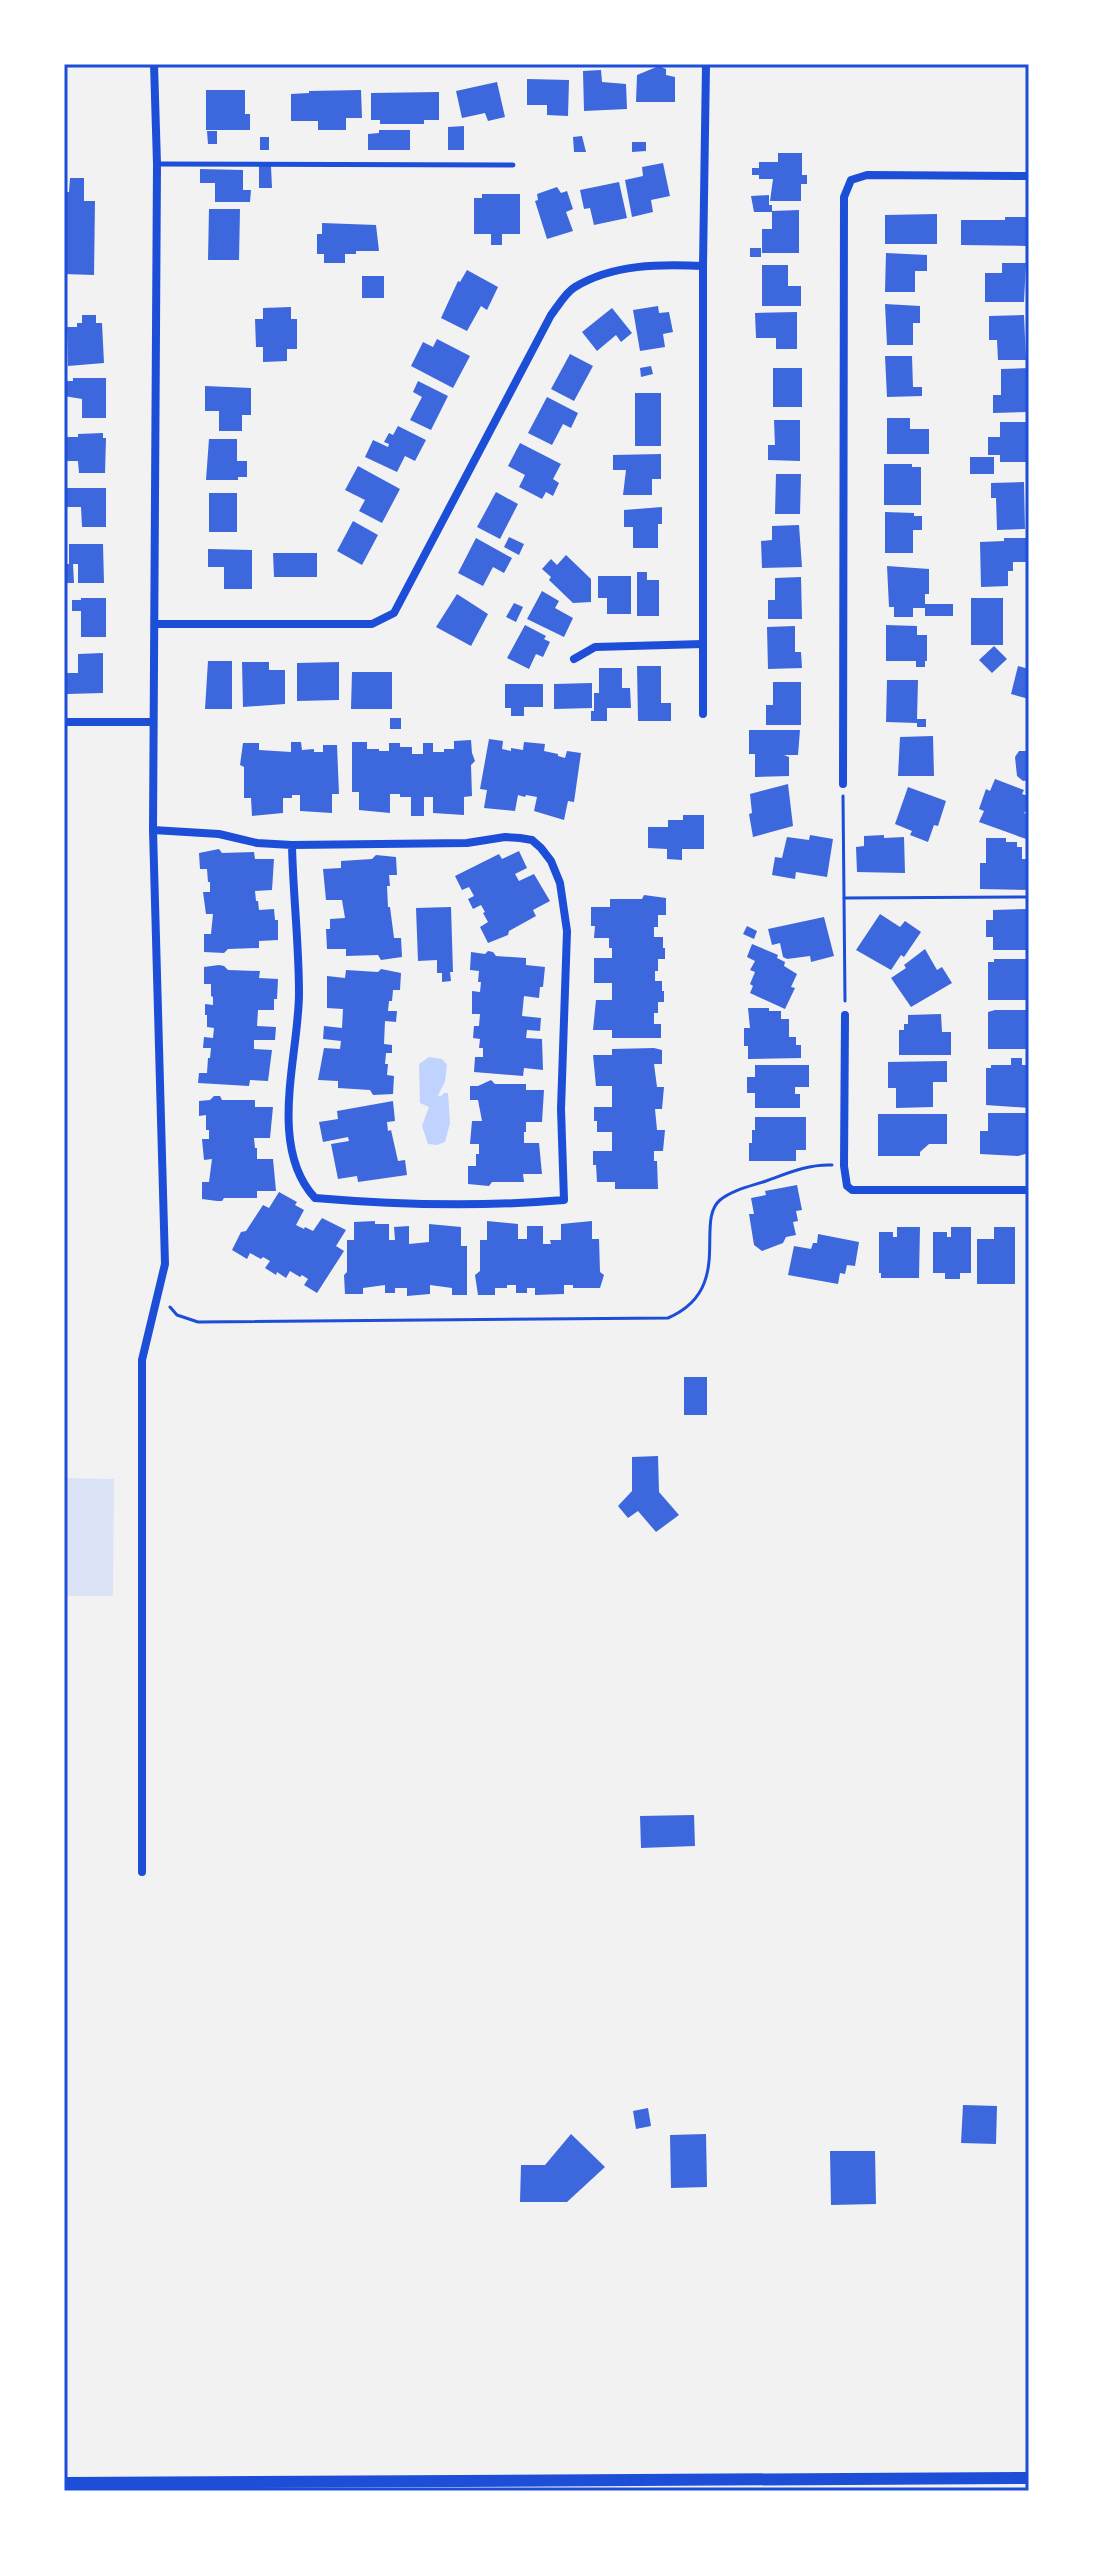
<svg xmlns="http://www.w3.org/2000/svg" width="1093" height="2555" font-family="'Source Sans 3',sans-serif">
  <rect width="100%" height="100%" fill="#f2f2f2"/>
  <path fill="#dbe4f7" d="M64,1478L114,1479L113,1596H64Z"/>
  <path fill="#bfd3fe" d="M429,1057L442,1059L447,1065L445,1082L438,1095L440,1097L444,1093H448L450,1123L445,1142L437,1145L428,1144L422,1126L429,1107L420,1103L419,1064Z"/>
  <g fill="#3d67dc">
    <path d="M659,66L666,69V75L675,77V102H636L637,75Z"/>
    <path d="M601,70L602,82L626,84L627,109L584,111L583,71Z"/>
    <path d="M527,79L569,80L568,116L547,115V105H527Z"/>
    <path d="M497,82L505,117L488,121L485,113L462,118L456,91Z"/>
    <path d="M206,90H245V114H250V130H206Z"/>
    <path d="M361,90L362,118H346V130H318V121H291V94L309,93V91Z"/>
    <path d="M439,92V120H424V124H380V120H371V93Z"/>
    <path d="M464,126V150H448V127Z"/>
    <path d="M379,130H410V150H368V134L379,133Z"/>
    <path d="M207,131H217V144H208Z"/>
    <path d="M582,136L586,152H574L573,137Z"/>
    <rect x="260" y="137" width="9" height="13"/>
    <path d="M632,142H646V151L632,152Z"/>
    <path d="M778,153H802V175H807V184H801V201H770L773,179H759V175H752V168H759V162H778Z"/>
    <path d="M663,163L670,196L651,200L653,212L632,217L625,180L643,176L642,167Z"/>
    <path d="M259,166H271L272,188H259Z"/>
    <path d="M200,169L243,170V190H251L250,202H215V183H200Z"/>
    <path d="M70,178H84V201H95L94,275L64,274V192H69Z"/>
    <path d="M619,182L627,218L594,225L590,208L584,209L580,190Z"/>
    <path d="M557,187L561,193L567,191L573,209L566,212L573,231L547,239L535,201L538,200L537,194Z"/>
    <path d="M482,194H520V234H502V245H491V234H474V198H482Z"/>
    <path d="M769,195V205H772V211L799,210V253H762V229H772V212H754L751,196Z"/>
    <path d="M209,209H240L239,260H208Z"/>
    <path d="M937,214V244H885V215Z"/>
    <path d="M1005,217H1027V246L961,245V220H1005Z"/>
    <path d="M322,223L376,225L379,251H356V254H345V263H324V254H317V234H322Z"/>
    <rect x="750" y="248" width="11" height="9"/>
    <path d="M886,253L927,255V271H915V292H885Z"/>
    <path d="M1002,263H1026L1024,302H985V273H1002Z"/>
    <path d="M762,265H788V286H801V306H762Z"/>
    <path d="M467,270L498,287L487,310L481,306L467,331L441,318L458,281L460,282Z"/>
    <rect x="362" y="276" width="22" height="22"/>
    <path d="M885,304L920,306V323H913V345H887Z"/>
    <path d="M658,306L659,313L669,312L673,332L663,334L665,347L640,351L633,310Z"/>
    <path d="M291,307V319H297V349H287V361L263,362V347H256L255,319H263V308Z"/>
    <path d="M612,308L632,333L621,342L616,335L597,351L582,332Z"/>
    <path d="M797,312V349H776V338H756L755,313Z"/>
    <path d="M82,315H96V323H102L104,363L68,366L67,327H77V323H82Z"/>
    <path d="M1024,315L1026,360H998L997,340H989V316Z"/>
    <path d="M437,339L470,356L453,388L411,366L423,342L433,347Z"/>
    <path d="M570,354L593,366L574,401L551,389Z"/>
    <path d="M885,356H912L913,387H922V396L887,397Z"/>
    <path d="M651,366L653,374L641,377L640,368Z"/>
    <rect x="773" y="368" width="29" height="39"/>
    <path d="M1029,368V412L993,413V395H1001V369Z"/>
    <path d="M73,378H106V418H82V399L64,396V381H73Z"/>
    <path d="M418,381L448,396L431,430L410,420L422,397L413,392Z"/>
    <path d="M205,386L251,388V415H242V431H219V411H205Z"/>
    <rect x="635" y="393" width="26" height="53"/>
    <path d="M547,397L578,413L571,428L563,424L552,445L528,433Z"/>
    <path d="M887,418H910V429H929V454H887Z"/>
    <path d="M774,420H800V461L768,460V445H775Z"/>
    <path d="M1000,422H1027V462H1000V455H988V437H1000Z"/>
    <path d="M398,426L426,440L415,461L405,456L397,472L365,457L373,440L388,447L389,444L384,442L389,433L393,435Z"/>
    <path d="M103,433V438H106L105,473H79L78,461H66V437H78V434Z"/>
    <path d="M209,439H237V461H247V477H238V480H206Z"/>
    <path d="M520,443L561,464L553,479L559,483L553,496L546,492L542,499L519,487L525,475L508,466Z"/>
    <path d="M661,454V479H652V495H623L626,470H613V455Z"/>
    <rect x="970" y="457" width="24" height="17"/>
    <path d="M884,464H912V467H921V505H884Z"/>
    <path d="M358,466L400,489L382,523L359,511L365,500L345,490Z"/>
    <path d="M776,474H801L800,514H775Z"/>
    <path d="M1024,482L1025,529L997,530L996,498H991V483Z"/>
    <path d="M65,488H106V527H82L81,507H65Z"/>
    <path d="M496,492L518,504L500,539L477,527Z"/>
    <rect x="209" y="493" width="28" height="39"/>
    <path d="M662,507V524H658V548H633V527H624V510Z"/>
    <path d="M885,512L914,513V516H922V530H913V553H885Z"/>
    <path d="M353,521L378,535L362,565L337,551Z"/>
    <path d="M799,525L802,567L762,568L761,541L772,540V526Z"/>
    <path d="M509,537L524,544L519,555L504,547Z"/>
    <path d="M476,538L512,558L504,573L493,567L483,586L458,573Z"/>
    <path d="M1004,538H1029V562H1013V571H1008V586L981,587L980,542L1004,541Z"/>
    <path d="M69,544H103L104,583H78V564H73L74,583H64V564H69Z"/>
    <path d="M208,549L252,550V589H224V567H208Z"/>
    <path d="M273,553H317V577H274Z"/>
    <path d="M566,555L591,579V602L573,603L549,580L551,577L542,569L551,559L557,565Z"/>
    <path d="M887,566L929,569V594H925V604H953V616H925V608H913V617H894V607H889Z"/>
    <path d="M637,572H647V580H659V616H637Z"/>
    <path d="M598,576H631V614H607V598H598Z"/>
    <path d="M801,577L802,619H768V600H775V578Z"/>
    <path d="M542,591L559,601L555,608L573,618L564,637L527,619Z"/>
    <path d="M457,594L488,614L471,646L436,627Z"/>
    <path d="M81,598H106V637H81V611H72V600H81Z"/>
    <rect x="971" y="598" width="32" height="47"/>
    <path d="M514,603L523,607L516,622L506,617Z"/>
    <path d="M525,625L546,636L544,639L550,642L543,657L536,654L529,669L507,658Z"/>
    <path d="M886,625L917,626V635H927V661H925V667H916V661H886Z"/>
    <path d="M795,626V652H801L802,668L768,669L767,627Z"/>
    <path d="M994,646L1007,659L992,673L979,660Z"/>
    <path d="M103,653V693L67,694V673H78V654Z"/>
    <path d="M208,661H232V709H205Z"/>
    <path d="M242,662H269V670H285V704L243,707Z"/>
    <path d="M339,662V700L297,701V663Z"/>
    <path d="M637,666H661V703H671V721H638Z"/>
    <path d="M1018,666L1029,669V699L1011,694Z"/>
    <path d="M599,668H622V688H630L631,708H607V721H591V711H594V693H599Z"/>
    <path d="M352,672H392V709H351Z"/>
    <path d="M887,680H918L917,719H926V727H917V723L886,722Z"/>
    <path d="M773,682H801V725H766V705H773Z"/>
    <path d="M592,683V708L554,709V684Z"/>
    <path d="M505,684H543V707H524V716H511V708H505Z"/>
    <rect x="390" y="718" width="11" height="11"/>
    <path d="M749,730H800L798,755H784L789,757V776L755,777V754H749Z"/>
    <path d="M933,736L934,776H898L900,737Z"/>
    <path d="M489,739L503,741L502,749L511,751V748L523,750L524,742L545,744L544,751L558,754V756L565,758L567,751L581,753L574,802L568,801L564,820L534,811L537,797L526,795L525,797L518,795L515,811L484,808L487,790L480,789Z"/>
    <path d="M471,740L472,753L475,761L471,765L472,796L464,797V815L433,813V797H424V816H411V797H400V794H390V813L359,810V792H352V742H367V749H379V751H389V743H400V747H412V754H423V743H433V752H444V749H454V741Z"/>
    <path d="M291,742H301L302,750L314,749V752H323V745H337L339,794H332V813L300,811V795H292V798H283V813L252,816L251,798H244V767L240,765L243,743H259V750L291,752Z"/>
    <path d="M1019,751H1029V780L1023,781L1017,776L1015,757Z"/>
    <path d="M995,779L1024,790L1022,794L1029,796V808L1024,813L1029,815L1026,839L979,822L984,811L979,809L986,789L990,791Z"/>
    <path d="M788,784L793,826L753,837L749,814L752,813L750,794Z"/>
    <path d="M908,787L946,801L938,826L934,825L928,842L910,835L912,831L895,824Z"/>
    <path d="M683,815H704V849H682V860L667,859V849L648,848V827H668V820H683Z"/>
    <path d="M810,835L833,839L827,877L796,872L795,879L772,875L775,857L782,858L787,837L809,840Z"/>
    <path d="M884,835V838L904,837L905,873L857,872L856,847L864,846V836Z"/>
    <path d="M986,838H1006V842H1017V847H1022V859H1029V890L980,889V863H986Z"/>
    <path d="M219,849L222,853L254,852L255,859H274L272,890L255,891L256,901H258L259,910L274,909L275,920H278V940L259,941V948L228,949L224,953L204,952V934H211L213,914H206L203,892H210V882H208L207,869H200L199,853Z"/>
    <path d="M519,851L527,868L515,874L519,881L534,874L550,901L533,910L536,916L509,931L508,935L488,943L480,927L488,922L483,913L485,912L481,905L473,909L468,899L474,896L469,887L462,890L455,876L499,854L502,859Z"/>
    <path d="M376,855L396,857L397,875H389L390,886H387L388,907H390L394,938H401L402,957L381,960L378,955L346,956V949H327L326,929H330V919L345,918L342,900H326L323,869L341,868V861L372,859Z"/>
    <path d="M644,895L666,898V915H658V927H654V937H663V948H665V959H658V971H655V981H662V991H664V1002H658V1013H654V1024H661V1038H612V1030H593L596,1000H612V983H594V958H612V948H609V938H594L595,926H591V907H610V899H642Z"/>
    <path d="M451,907L453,972H450L451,981L442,982V973H437V960L418,961L416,908Z"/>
    <path d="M1029,909V950H993V937H986V920H993V910Z"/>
    <path d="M880,914L900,927L905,921L921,932L904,957L901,955L891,970L856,950Z"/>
    <path d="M824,917L834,956L811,962L810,956L787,959L783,957L780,943L772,945L768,929Z"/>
    <path d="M747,926L757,931L754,939L743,934Z"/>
    <path d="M752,944L778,955L777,958L785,962L784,966L797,974L791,987L795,988L785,1009L750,993L753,986L750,984L755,972L750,970L755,961L747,957Z"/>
    <path d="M925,949L937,970L942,967L952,983L911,1007L891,978L906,968L904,965Z"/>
    <path d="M488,951L493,952L496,956L526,958V965L545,967L543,987H540L539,998L524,996L522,1016L541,1018L540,1031L527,1030L526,1038L542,1039L543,1070L524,1068L523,1076L474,1072L475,1057H483V1048H479L480,1039L473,1038L474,1026H479L480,1014H472V991L480,992L481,982H478L479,971L470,970L471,952L485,954Z"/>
    <path d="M994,959H1029V1000H988V962H994Z"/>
    <path d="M219,965L224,966L228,970L260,971L259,978L278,979L277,999H274V1010H258L257,1026L276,1027L275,1040H254V1049L272,1050L268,1081L250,1080L249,1086L198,1083L199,1073H207L208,1058H210L211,1048H203L204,1037L213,1038L214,1028L207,1027V1015H205V1004L213,1005V997L211,996V984H204V967Z"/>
    <path d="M381,969L401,973L400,990H393L392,1001H389L388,1011H397L396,1022L385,1021L384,1044L392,1045V1053H386L385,1064H388L387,1075L394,1076L393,1094L373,1095L370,1090L338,1088V1081L318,1080L324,1048L340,1049L341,1041L323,1039L324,1026L342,1028L343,1009L327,1008V976L345,978L346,970L378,972Z"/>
    <path d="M748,1008H769V1011H781V1019H789V1037H796V1045H801V1058L748,1059V1046H744V1028H750Z"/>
    <path d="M995,1010H1029V1049H988V1012Z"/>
    <path d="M941,1014L942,1032H951V1055H899V1030H904V1024H908V1015Z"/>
    <path d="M654,1048L662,1050V1064H654L657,1087H664L662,1109H655L657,1130H665L663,1151H654V1161H657L658,1189H615V1182H597L596,1165H593V1151H612V1132H597V1121H594V1107H612V1086H596L593,1055H612V1049Z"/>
    <path d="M1011,1058H1022V1065H1029V1108L986,1105V1068H991V1065H1011Z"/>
    <path d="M947,1061V1082H933V1107L896,1108V1088H888V1062Z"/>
    <path d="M755,1065H809V1087H795V1094H800V1108H755V1093H747V1077H755Z"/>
    <path d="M491,1080L495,1084H526V1090H544L542,1122H526V1132H524V1143H539L542,1174H523L524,1182H492L489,1186L468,1184V1166H476V1154H479V1144H470L472,1121H482L478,1100H470V1086H478Z"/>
    <path d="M214,1096H220L222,1100H255V1107H273L270,1138H254L255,1148H257V1159H273L276,1191H257V1198H224L222,1201H217L202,1199V1182H209L212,1159L204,1160L202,1139H209V1130H206V1115L199,1116V1101L210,1100Z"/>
    <path d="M393,1101L395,1121L387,1122L388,1131L391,1130L398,1161L405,1160L407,1175L358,1182L357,1176L338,1179L331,1144L349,1141L348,1137L323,1142L319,1122L338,1119L337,1111Z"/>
    <path d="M988,1113H1029V1153L1018,1156L980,1154V1131H988Z"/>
    <path d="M878,1114H947V1144H929L920,1152V1156H878Z"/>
    <path d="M755,1117H806V1150H796V1161H749V1143H752V1130H755Z"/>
    <path d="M797,1185L802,1210L796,1211L798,1221L793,1222L796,1235L786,1237L783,1243L762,1251L754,1245L749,1214H754L751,1198L766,1195L765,1191Z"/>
    <path d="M279,1192L297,1202L295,1205L304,1210L296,1225L304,1229L305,1227L313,1231L322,1218L346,1230L336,1246L344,1251L317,1293L304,1285L308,1279L302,1275L300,1277L290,1271L286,1278L277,1272L276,1275L265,1268L270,1261L263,1257L261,1259L250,1253L247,1259L232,1250L241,1232L246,1231L263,1205L269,1208Z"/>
    <path d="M375,1221V1224H389V1240H395L394,1227L409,1226V1244L429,1242V1224L461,1227V1246H467V1295H452V1288L430,1285V1294L407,1296V1288H395V1293H385V1285L363,1288V1294H345L344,1275L347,1272V1240H354V1222Z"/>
    <path d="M487,1221L518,1224V1239H527V1226H543V1244H551L550,1240H561V1224L592,1221V1239H599L600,1272L604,1275L600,1288H573V1285H564V1294L535,1295V1288H527V1293H516V1285H507V1288H495V1295H478L475,1275L480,1271V1240H487Z"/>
    <path d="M897,1227H920L919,1278H881V1273H879V1232H893V1237H897Z"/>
    <path d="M951,1227H971V1273H960V1279H945V1273H933V1232H947V1237H951Z"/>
    <path d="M994,1227H1015V1284H977V1239H994Z"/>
    <path d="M818,1234L859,1242L855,1266L847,1265L845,1274L840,1273L838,1284L788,1275L794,1246L811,1249L813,1243H817Z"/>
    <rect x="684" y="1377" width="23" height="38"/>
    <path d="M658,1456L659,1492L679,1515L656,1532L638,1511L628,1518L618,1506L632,1491V1457Z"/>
    <path d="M694,1815L695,1846L641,1848L640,1816Z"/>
    <path d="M963,2105L997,2106L996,2144L961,2143Z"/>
    <path d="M648,2108L651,2126L636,2129L633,2111Z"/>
    <path d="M571,2134L605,2167L567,2202H520L521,2165H545Z"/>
    <path d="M706,2134L707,2187L671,2188L670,2135Z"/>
    <path d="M830,2151H875L876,2204L831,2205Z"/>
  </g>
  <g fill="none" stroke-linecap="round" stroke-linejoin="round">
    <g stroke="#1d4ed8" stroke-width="3">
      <path d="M843,796L845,1001"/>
      <path d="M844,898L1029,897"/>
      <path d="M170,1307L177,1315L198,1322L668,1318C735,1289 694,1222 720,1200C732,1190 751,1186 766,1181C788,1173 808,1164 832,1165"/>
    </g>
    <path stroke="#1d4ed8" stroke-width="5" d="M158,164L513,165"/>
    <g stroke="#1d4ed8" stroke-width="8">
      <path d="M155,624H372L394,613L551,315C558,306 566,292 575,287C613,264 660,264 703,266"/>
      <path d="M574,659L595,647L703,644"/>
      <path d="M703,714V266L706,64"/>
      <path d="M64,722H153"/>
      <path d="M843,784L844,197L851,180L867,175L1029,176"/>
      <path d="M153,830L219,834L257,843L292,845L467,843L505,837L520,838L532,840L541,848L551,861L560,883L567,931L561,1109L564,1200C481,1207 397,1205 315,1198C267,1146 299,1055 299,993C299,944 293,894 292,845"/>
      <path d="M845,1015L844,1166L847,1186L852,1190H1029"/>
      <path d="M142,1872V1360L165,1264L153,830L157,164L154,64"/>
    </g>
    <path stroke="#1d4ed8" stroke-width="12" d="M64,2483L1029,2478"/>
  </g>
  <rect width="1093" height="2555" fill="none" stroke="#ffffff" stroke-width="132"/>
  <rect x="66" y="66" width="961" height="2423" fill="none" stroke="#1d4ed8" stroke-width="3"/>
</svg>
